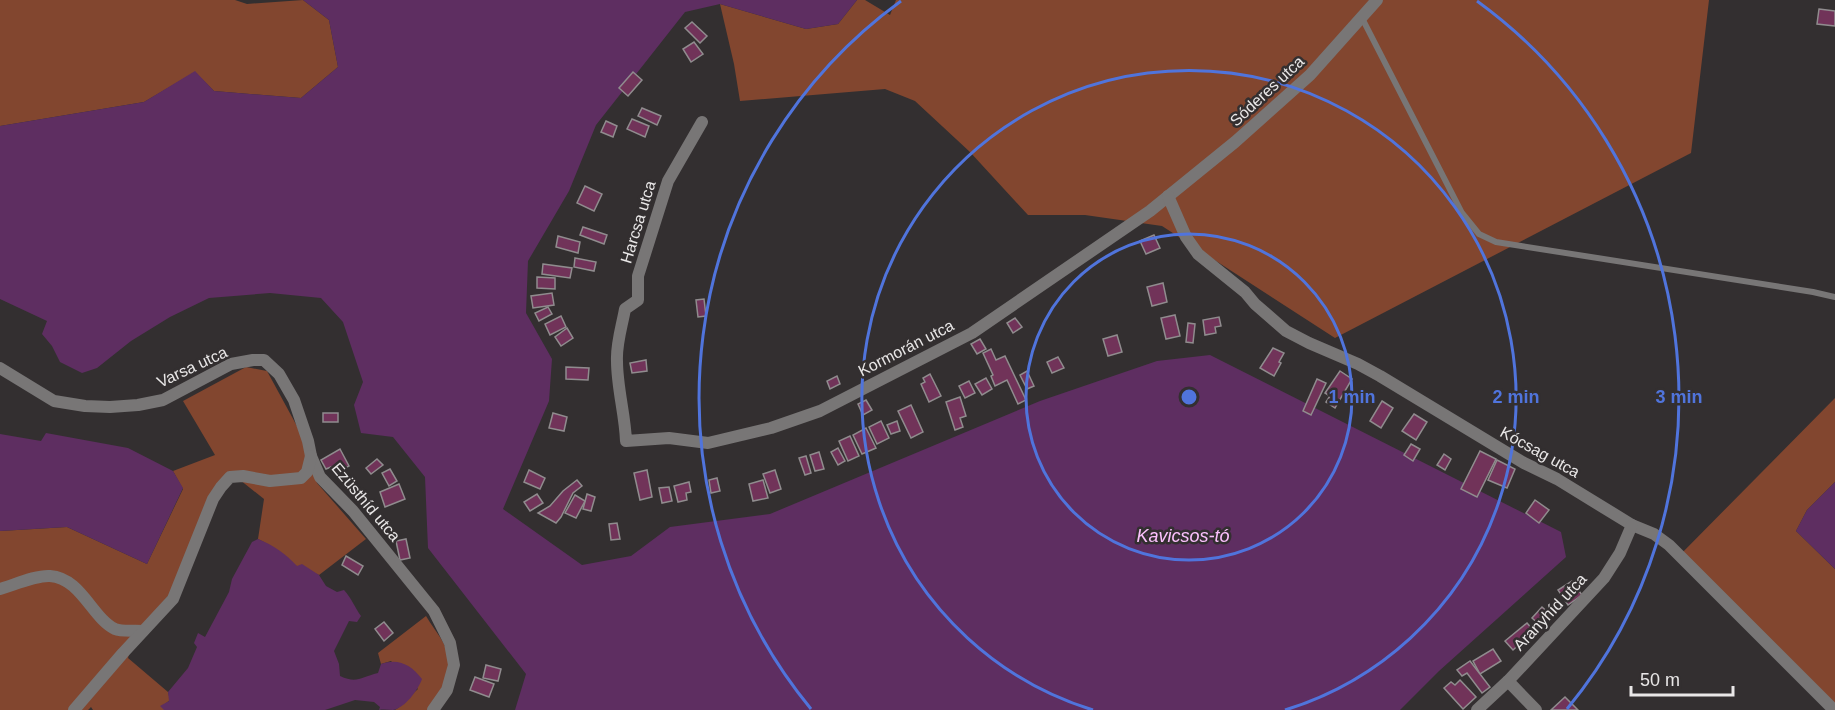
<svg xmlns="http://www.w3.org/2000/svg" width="1835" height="710" font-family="Helvetica,sans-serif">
  <rect width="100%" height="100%" fill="#332f30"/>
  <g fill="#82462f">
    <path d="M0,0H235L247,4L303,0L329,20L338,67L301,98L214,91L195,72L144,102L0,126Z"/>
    <path d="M857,0H865L890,15L896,0H1709L1691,153L1335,338L1162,226L1085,215H1028L970,152L915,101L885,89L740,101L734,64L720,4L806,29L838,24Z"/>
    <path d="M246,367L267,371L304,439L317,483L366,539L319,575C312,571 302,570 295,565C283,555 273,546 258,539L264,499L230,472L169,595L134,635L128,658L168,692L170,700L165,704L164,710H93L91,707L88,710H0V531L67,527L147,564L183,489L173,471L215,455L183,401Z"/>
    <path d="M1835,398V482L1807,510L1796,531L1835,569V709L1676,559Z"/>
    <path d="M426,616C431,625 439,634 444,644C455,668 442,690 429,710H395C406,703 408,697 418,689L391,661L381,664L378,653Z"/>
  </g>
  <g fill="#5e2e61">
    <path d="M303,0H857L838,24L806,29L720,4L685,12L596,125L569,191L528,261L526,313L552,359L549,401L503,509L582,565L631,556L670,527L770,514L1040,401L1157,361L1210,355L1561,532L1566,557L1439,671L1400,710H515L526,674L428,548L425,477L393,437L361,433L354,405L363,382L343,322L321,298L270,293L209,298L170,317L131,341L97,368L82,373L60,362L52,346L42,334L47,321L0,299V126L144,102L195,71L214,91L301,98L338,67L329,20Z"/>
    <path d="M46,433L128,448L173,471L183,488L147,564L67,527L0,531V434L41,441Z"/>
    <path d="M1835,482V569L1796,531L1807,510Z"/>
    <path d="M258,539C273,545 286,554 297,566L302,564L319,575L326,586L337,592L344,590C352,599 354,606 361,616L357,622L349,621L334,651L339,664L340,676C357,684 361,677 378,673L381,664C399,658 411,665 422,679C418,690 405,708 393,710C388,710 384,709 379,710L380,707L374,702L355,700L325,710H164L160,706L169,701L168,692L188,668L197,647L194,643L198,633L205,637L229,592L232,579L252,542Z"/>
  </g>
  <g fill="#713359" stroke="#908c8e" stroke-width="1.5">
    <path d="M1819,9L1835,11V26L1817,24Z"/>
    <path d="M692,22L707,36L700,43L685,28Z"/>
    <path d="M694,42L703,54L691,62L683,49Z"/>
    <path d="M633,72L642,80L628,96L619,88Z"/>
    <path d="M642,108L661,116L657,125L638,116Z"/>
    <path d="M632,119L649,126L645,137L627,129Z"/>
    <path d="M606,121L617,126L613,137L601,132Z"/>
    <path d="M585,186L602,194L594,211L577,203Z"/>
    <path d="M583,227L607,235L604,244L580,235Z"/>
    <path d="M1154,235L1160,248L1146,254L1140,241Z"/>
    <path d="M558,236L580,242L578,253L556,247Z"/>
    <path d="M575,258L596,262L594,271L574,267Z"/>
    <path d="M543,264L572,268L570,278L542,274Z"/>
    <path d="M537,277L555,278V289L537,288Z"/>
    <path d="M1163,283L1167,302L1152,306L1147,287Z"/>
    <path d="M552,293L554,305L533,308L531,296Z"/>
    <path d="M704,299L706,316L698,317L696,300Z"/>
    <path d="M548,307L552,314L539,321L535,313Z"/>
    <path d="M1175,315L1180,336L1166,339L1161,318Z"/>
    <path d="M561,316L566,327L550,335L545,324Z"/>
    <path d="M1219,317L1221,326L1215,327L1216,333L1205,335L1203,320Z"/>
    <path d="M1015,318L1022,327L1013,333L1007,323Z"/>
    <path d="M1188,323L1195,324L1193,343L1186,342Z"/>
    <path d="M567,328L573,338L561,346L555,337Z"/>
    <path d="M1117,335L1122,352L1108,356L1103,339Z"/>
    <path d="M980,339L986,349L977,354L971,344Z"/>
    <path d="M1273,348L1284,353L1279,362L1281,363L1274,376L1260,368Z"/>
    <path d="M991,349L996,360L1005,356L1026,400L1018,404L1007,380L995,386L991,376L993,375L983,353Z"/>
    <path d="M1058,357L1064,368L1052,373L1047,362Z"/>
    <path d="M646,360L647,371L632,373L630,363Z"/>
    <path d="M566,367L589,368L588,380L566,379Z"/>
    <path d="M1027,371L1034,386L1027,389L1020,375Z"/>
    <path d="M1340,371L1352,379L1335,408L1326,402L1330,396L1325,393Z"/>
    <path d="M930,374L941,396L929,402L921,384L925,382L923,378Z"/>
    <path d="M837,376L840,384L830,389L827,381Z"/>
    <path d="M986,378L992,389L982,395L975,384Z"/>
    <path d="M1317,379L1326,383L1311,415L1303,411Z"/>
    <path d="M969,381L975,393L965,398L959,386Z"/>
    <path d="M960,397L966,416L960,418L963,427L955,430L946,402Z"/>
    <path d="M866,400L872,410L863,415L858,404Z"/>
    <path d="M1382,401L1393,408L1381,428L1370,421Z"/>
    <path d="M911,405L923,432L911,438L898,411Z"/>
    <rect x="323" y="413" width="15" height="9"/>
    <path d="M553,413L567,417L564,431L549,428Z"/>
    <path d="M1414,414L1427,422L1416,440L1402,431Z"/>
    <path d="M881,421L889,438L877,444L869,427Z"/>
    <path d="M897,421L900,431L891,434L887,425Z"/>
    <path d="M866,428L876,448L862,454L853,435Z"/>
    <path d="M850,436L859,456L848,461L839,441Z"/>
    <path d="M1411,444L1420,449L1413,461L1404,455Z"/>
    <path d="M838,448L845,461L838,465L831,452Z"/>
    <path d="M340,449L349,466L335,474L331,467L326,469L321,460Z"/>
    <path d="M1480,451L1496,459L1477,497L1461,489Z"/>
    <path d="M819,452L824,469L815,471L810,455Z"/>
    <path d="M1444,454L1451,459L1445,470L1437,465Z"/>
    <path d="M806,456L811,473L805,475L799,458Z"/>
    <path d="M377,459L383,465L371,474L366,468Z"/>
    <path d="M1497,460L1515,469L1507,488L1488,480Z"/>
    <path d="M390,469L397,481L389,486L382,473Z"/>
    <path d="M529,470L545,478L540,489L524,482Z"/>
    <path d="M647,470L652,497L640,500L634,473Z"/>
    <path d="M775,470L781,489L770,493L763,474Z"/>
    <path d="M717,478L720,491L711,493L709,480Z"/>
    <path d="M577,480L582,486L573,493L561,517L556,523L538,513L550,506L563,491Z"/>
    <path d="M763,480L768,498L753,501L749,484Z"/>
    <path d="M689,482L691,492L686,493L687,500L678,502L674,486Z"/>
    <path d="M399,484L405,499L385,507L380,492Z"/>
    <path d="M669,487L672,501L662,503L659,488Z"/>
    <path d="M537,494L543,503L530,511L524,502Z"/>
    <path d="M587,494L595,497L591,511L583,509Z"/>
    <path d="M575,495L585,501L576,518L565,513Z"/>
    <path d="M1535,500L1549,510L1539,523L1526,513Z"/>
    <path d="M617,523L620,539L611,540L609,524Z"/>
    <path d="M406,539L410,558L400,560L396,541Z"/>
    <path d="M346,556L363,566L358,575L342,565Z"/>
    <path d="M1572,581L1582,595L1568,605L1558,590Z"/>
    <path d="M1542,607L1552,616L1542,627L1532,618Z"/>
    <path d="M384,622L393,633L384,641L375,629Z"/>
    <path d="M1527,623L1534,631L1513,650L1505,641Z"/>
    <path d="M1493,649L1501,661L1480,674L1473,661Z"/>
    <path d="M1470,661L1490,687L1482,693L1467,673L1462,676L1457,670Z"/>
    <path d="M486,665L501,669L498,681L483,678Z"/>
    <path d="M475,677L494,684L489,697L470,690Z"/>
    <path d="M1460,680L1476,697L1463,709L1444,688L1451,682L1455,685Z"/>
    <path d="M1565,697L1578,710H1551Z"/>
  </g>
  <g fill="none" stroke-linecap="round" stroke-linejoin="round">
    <path stroke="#787676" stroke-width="6" d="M1362,18L1462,213L1479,234L1496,242L1813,292L1835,297"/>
    <g stroke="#787676" stroke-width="12">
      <path d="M702,122L668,181L638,276V300L625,309C622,326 616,344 617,361C617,388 625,414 626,441L669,438L708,443L771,428L820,411L972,333L1150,211L1235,142L1310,75L1377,0"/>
      <path d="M1168,196L1186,237L1198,254L1245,292L1255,304L1286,331L1309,343L1358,364L1380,376L1524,463L1557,479L1632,525L1654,534L1669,545L1834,710"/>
      <path d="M0,368L54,401L85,406L110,407L138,405L163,400L231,364L253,360H264L279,374L294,400L308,441L311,456L320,477L353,511L434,611L450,643L454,665L447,690L433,710"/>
      <path d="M0,589C14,585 36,575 50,576C81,578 92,618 115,629C122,632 135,630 143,631"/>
      <path d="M1508,681L1536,710"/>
      <path d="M74,710L123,653L173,599L213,499L221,487L230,477L243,476L270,481L301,478L307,472L311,456"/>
      <path d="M1477,710L1508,681L1604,578L1620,553L1632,525"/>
    </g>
  </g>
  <g fill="none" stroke="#5074dc" stroke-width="3">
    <circle cx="1189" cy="397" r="163"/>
    <path d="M1093 710A327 327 0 1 1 1285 710"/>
    <path d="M811 709A490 490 0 0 1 901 1M1477 1A490 490 0 0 1 1567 709"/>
  </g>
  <g text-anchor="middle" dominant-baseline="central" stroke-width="5" stroke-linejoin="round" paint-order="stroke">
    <g font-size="16" fill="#e9e7e7" stroke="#332f30">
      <text transform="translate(1267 91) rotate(-43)">Sóderes utca</text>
      <text transform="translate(638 222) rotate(-73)">Harcsa utca</text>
      <text transform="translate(906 348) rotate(-27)">Kormorán utca</text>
      <text transform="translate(192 367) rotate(-25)">Varsa utca</text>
      <text transform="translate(1540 452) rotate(29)">Kócsag utca</text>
      <text transform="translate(366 502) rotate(50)">Ezüsthíd utca</text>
      <text transform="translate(1550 612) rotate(-47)">Aranyhíd utca</text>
    </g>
    <g font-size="18" font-style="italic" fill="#fbc0fd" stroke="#332f30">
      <text x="1183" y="536">Kavicsos-tó</text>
    </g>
  </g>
  <circle cx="1189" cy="397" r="9" fill="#5074dc" stroke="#332f30" stroke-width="3"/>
  <g font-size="18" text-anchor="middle" font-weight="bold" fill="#5074dc" stroke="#332f30" stroke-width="5" stroke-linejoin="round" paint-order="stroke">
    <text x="1352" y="403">1 min</text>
    <text x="1516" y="403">2 min</text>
    <text x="1679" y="403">3 min</text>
  </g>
  <path d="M1631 686v9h102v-9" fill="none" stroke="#e9e7e7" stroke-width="3"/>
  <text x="1640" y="686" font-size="18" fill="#e9e7e7" stroke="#332f30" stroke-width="4.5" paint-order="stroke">50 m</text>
</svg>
